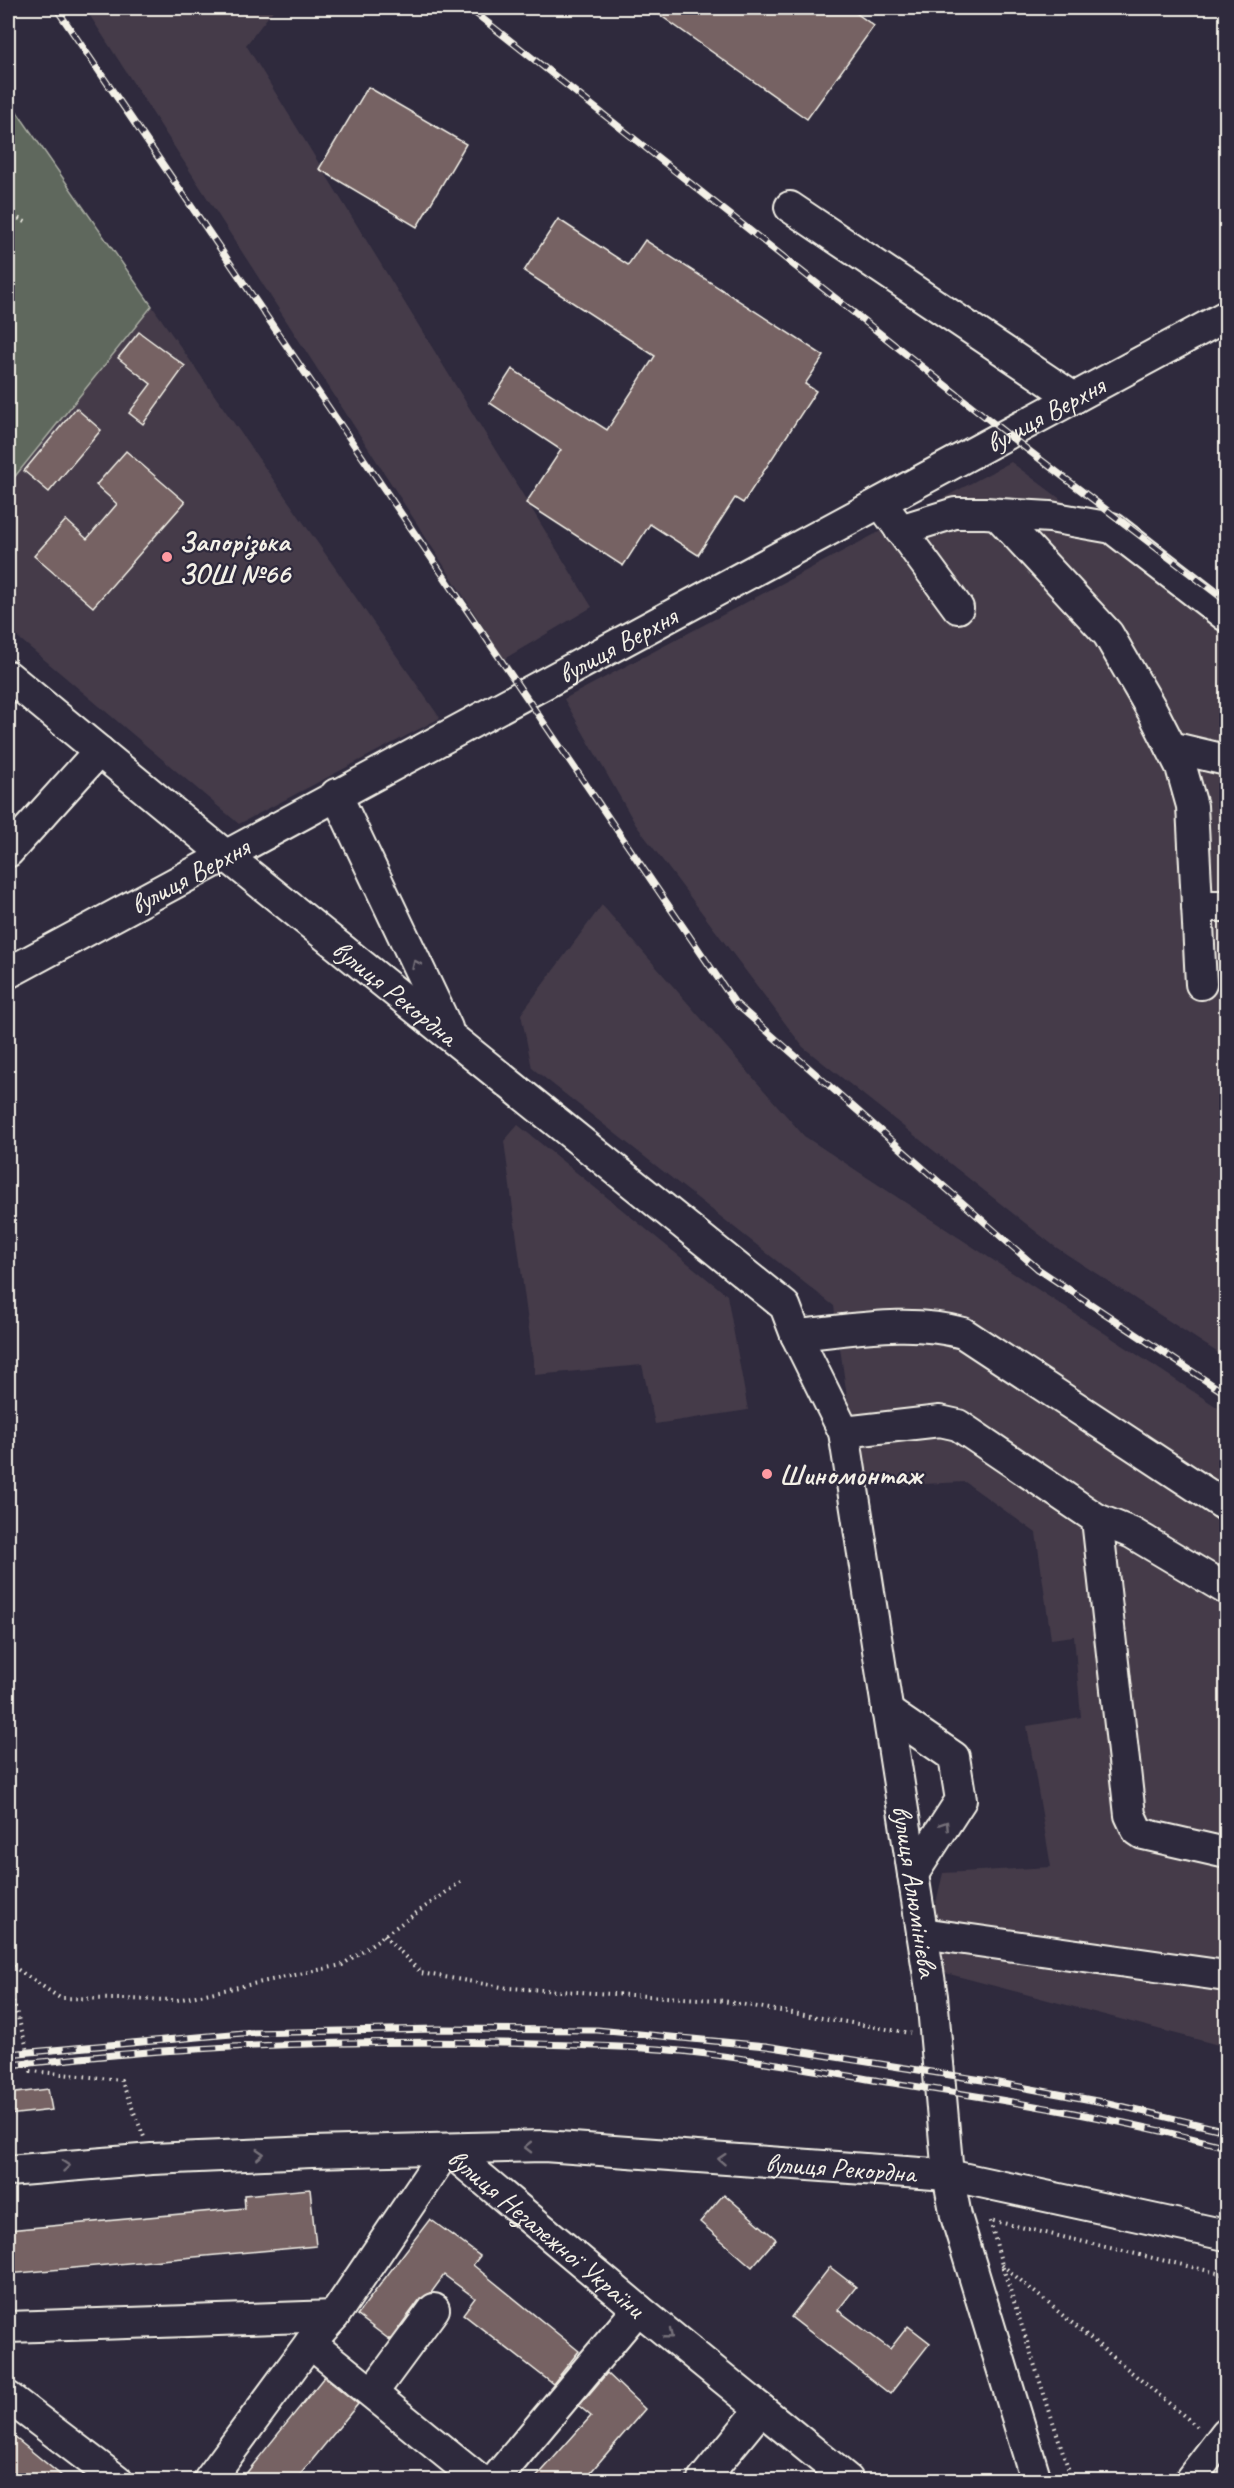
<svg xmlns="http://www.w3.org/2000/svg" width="1234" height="2488" font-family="Caveat,sans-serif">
  <rect width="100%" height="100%" fill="#2f2a3d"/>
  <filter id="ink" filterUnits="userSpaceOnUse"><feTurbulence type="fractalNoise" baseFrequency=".0167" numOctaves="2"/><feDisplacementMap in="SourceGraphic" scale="12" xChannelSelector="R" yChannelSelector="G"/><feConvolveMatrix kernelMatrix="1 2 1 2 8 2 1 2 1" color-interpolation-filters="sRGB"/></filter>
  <g filter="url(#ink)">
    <g fill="#443b49">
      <path d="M85,8H275L246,45L592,607L504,659Z"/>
      <path d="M152,306L440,718L239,824L8,629V485Z"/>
      <path d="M1011,462L1226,623V1358L1054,1246L803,1047L636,825L564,699Z"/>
      <path d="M602,905L804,1136L1226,1413V2047L938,1971L930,1928L943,1873L1051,1867L1027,1726L1081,1717L1074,1636L1051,1639L1036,1533L965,1482L860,1487L834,1306L532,1068L521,1014Z"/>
      <path d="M518,1125L727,1295L748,1410L655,1424L642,1365L535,1375L504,1141Z"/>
    </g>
    <path fill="#5e685d" stroke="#a9aca2" stroke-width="1.5" d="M8,99L152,306L8,485Z"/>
    <g fill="#766264" stroke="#f4f1e8" stroke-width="1.5">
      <path d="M650,8H849L874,26L807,119Z"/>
      <path d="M368,87L466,144L417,227L319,169Z"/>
      <path d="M558,219L628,265L645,240L824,356L805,384L816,391L743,503L735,498L698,555L650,524L623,566L526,503L561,450L490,403L512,369L607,430L655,356L524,271Z"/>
      <path d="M139,332L185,366L143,424L129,413L151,384L118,358Z"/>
      <path d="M76,408L101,430L49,492L24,471Z"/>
      <path d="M126,451L185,502L93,607L34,556L66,520L87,539L117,504L96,485Z"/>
      <path d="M48,2089L52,2110L8,2115V2094Z"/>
      <path d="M310,2189L316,2246L8,2274V2230L245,2208L244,2195Z"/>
      <path d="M724,2194L776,2239L752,2267L700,2222Z"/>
      <path d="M430,2219L480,2256L473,2265L579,2351L553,2384L463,2314L475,2298L444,2275L431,2293L420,2299L390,2340L357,2315Z"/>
      <path d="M830,2267L856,2287L838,2310L890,2349L908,2326L930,2343L890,2394L791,2317Z"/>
      <path d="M607,2373L645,2409L583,2481H533L591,2416L579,2406Z"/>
      <path d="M324,2377L358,2404L295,2481H240Z"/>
      <path d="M8,2432L68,2481H8Z"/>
    </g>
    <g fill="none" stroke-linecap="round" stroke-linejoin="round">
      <g stroke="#f4f1e8" stroke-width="34">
        <g id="minor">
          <path d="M790,207L1074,398"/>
          <path d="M889,514L958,608"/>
          <path d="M997,514L1108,634L1153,712L1181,767L1192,806L1201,984"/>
          <path d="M900,530L955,513H985L1050,517L1112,528L1226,616"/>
          <path id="s1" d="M8,676L224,854L785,1306L796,1335L844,1432L932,1996L948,2175L956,2216L1036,2480"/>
          <path d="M1171,747L1226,760"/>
          <path d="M336,794L447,1028"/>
          <path d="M8,852L99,751"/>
          <path d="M1197,906H1226"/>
          <path id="s2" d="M8,973L1226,316"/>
          <path d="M796,1335C852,1330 909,1318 963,1333L1226,1506"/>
          <path d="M844,1432L940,1421L958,1425L1097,1519L1130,1815L1137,1830L1143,1834L1226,1853"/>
          <path d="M1097,1519L1132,1533L1226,1589"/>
          <path d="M887,1711L954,1757L961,1800L913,1874"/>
          <path d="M922,1933L1226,1976"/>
          <path id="s3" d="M447,2149L638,2309L848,2480"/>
          <path id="s4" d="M8,2171L152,2159L312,2152L544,2146L948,2175L1226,2235"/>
          <path d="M8,2327L334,2316"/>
          <path d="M310,2343L479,2480"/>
          <path d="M373,2392L434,2309"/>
          <path d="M8,2397L117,2480"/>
          <path d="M209,2480L310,2343L334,2316L447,2149"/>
          <path d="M495,2480L638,2309"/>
          <path d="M703,2480L761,2409"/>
          <path d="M1190,2480L1226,2433"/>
        </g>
      </g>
      <g stroke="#f4f1e8" stroke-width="4" stroke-dasharray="1.5 4.5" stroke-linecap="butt">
        <path d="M8,213L29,224"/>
        <path d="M384,1935L421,1973L508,1988L717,2000L910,2033"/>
        <path d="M8,1963L60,1998L177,2000L342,1965L462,1881"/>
        <path d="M8,1984L28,2051L31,2071L121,2080L144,2137"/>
        <path d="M1002,2265L1200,2429"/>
        <path d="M1072,2480L1002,2265L990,2220L1226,2275"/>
      </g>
      <use href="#minor" stroke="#2f2a3d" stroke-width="30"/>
      <g stroke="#f4f1e8" stroke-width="7">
        <g id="rail">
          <path d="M56,8L735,1003L1038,1269L1226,1394"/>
          <path d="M469,8L1007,434L1226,601"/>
          <path d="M8,2054L243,2033L436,2029L597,2030L766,2046L982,2080L1108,2103L1226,2131"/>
          <path d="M8,2065C65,2060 122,2053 180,2050C333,2040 489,2040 643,2048C726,2053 810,2070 893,2083C1005,2100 1117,2118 1226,2147"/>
        </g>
      </g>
      <use href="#rail" stroke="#2f2a3d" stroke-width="4.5" stroke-dasharray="14" stroke-linecap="butt"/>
    </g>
    <defs><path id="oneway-chevron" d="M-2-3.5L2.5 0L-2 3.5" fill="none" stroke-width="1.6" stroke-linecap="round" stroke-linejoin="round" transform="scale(1.5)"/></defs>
    <g stroke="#747079">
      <use href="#oneway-chevron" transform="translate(416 964) rotate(-115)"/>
      <use href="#oneway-chevron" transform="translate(945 1825) rotate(-57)"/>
      <use href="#oneway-chevron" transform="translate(528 2147) rotate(179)"/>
      <use href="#oneway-chevron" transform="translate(260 2154) rotate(-3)"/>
      <use href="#oneway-chevron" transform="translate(722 2159) rotate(-176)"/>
      <use href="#oneway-chevron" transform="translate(66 2166) rotate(-5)"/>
      <use href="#oneway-chevron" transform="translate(669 2335) rotate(39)"/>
    </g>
  </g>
  <g fill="#ff9aa2" stroke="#2f2a3d" stroke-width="2">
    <circle cx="167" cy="557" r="6"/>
    <circle cx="767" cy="1474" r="6"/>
  </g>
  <g text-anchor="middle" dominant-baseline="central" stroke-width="4.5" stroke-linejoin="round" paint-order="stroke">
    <g font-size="28" fill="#f4f1e8" stroke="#2f2a3d">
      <text stroke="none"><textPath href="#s2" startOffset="1178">вулиця Верхня</textPath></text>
      <text stroke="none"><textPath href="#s2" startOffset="692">вулиця Верхня</textPath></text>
      <text stroke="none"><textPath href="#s2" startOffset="206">вулиця Верхня</textPath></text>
      <text stroke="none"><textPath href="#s1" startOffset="500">вулиця Рекордна</textPath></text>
      <text stroke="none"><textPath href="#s1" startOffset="1604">вулиця Алюмінієва</textPath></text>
      <text stroke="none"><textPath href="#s4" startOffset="834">вулиця Рекордна</textPath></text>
      <text stroke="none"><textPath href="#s3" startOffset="130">вулиця Незалежної України</textPath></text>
    </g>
    <g font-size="28" font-weight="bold" fill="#f4f1e8" stroke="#2f2a3d" text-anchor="start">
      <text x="179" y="541">Запорізька<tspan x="179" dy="32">ЗОШ №66</tspan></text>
      <text x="779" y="1474">Шиномонтаж</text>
    </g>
  </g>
  <rect width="1234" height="2488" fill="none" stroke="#2f2a3d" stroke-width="30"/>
  <rect x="15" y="15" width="1204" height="2458" fill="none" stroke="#f4f1e8" stroke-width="2" filter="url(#ink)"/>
</svg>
